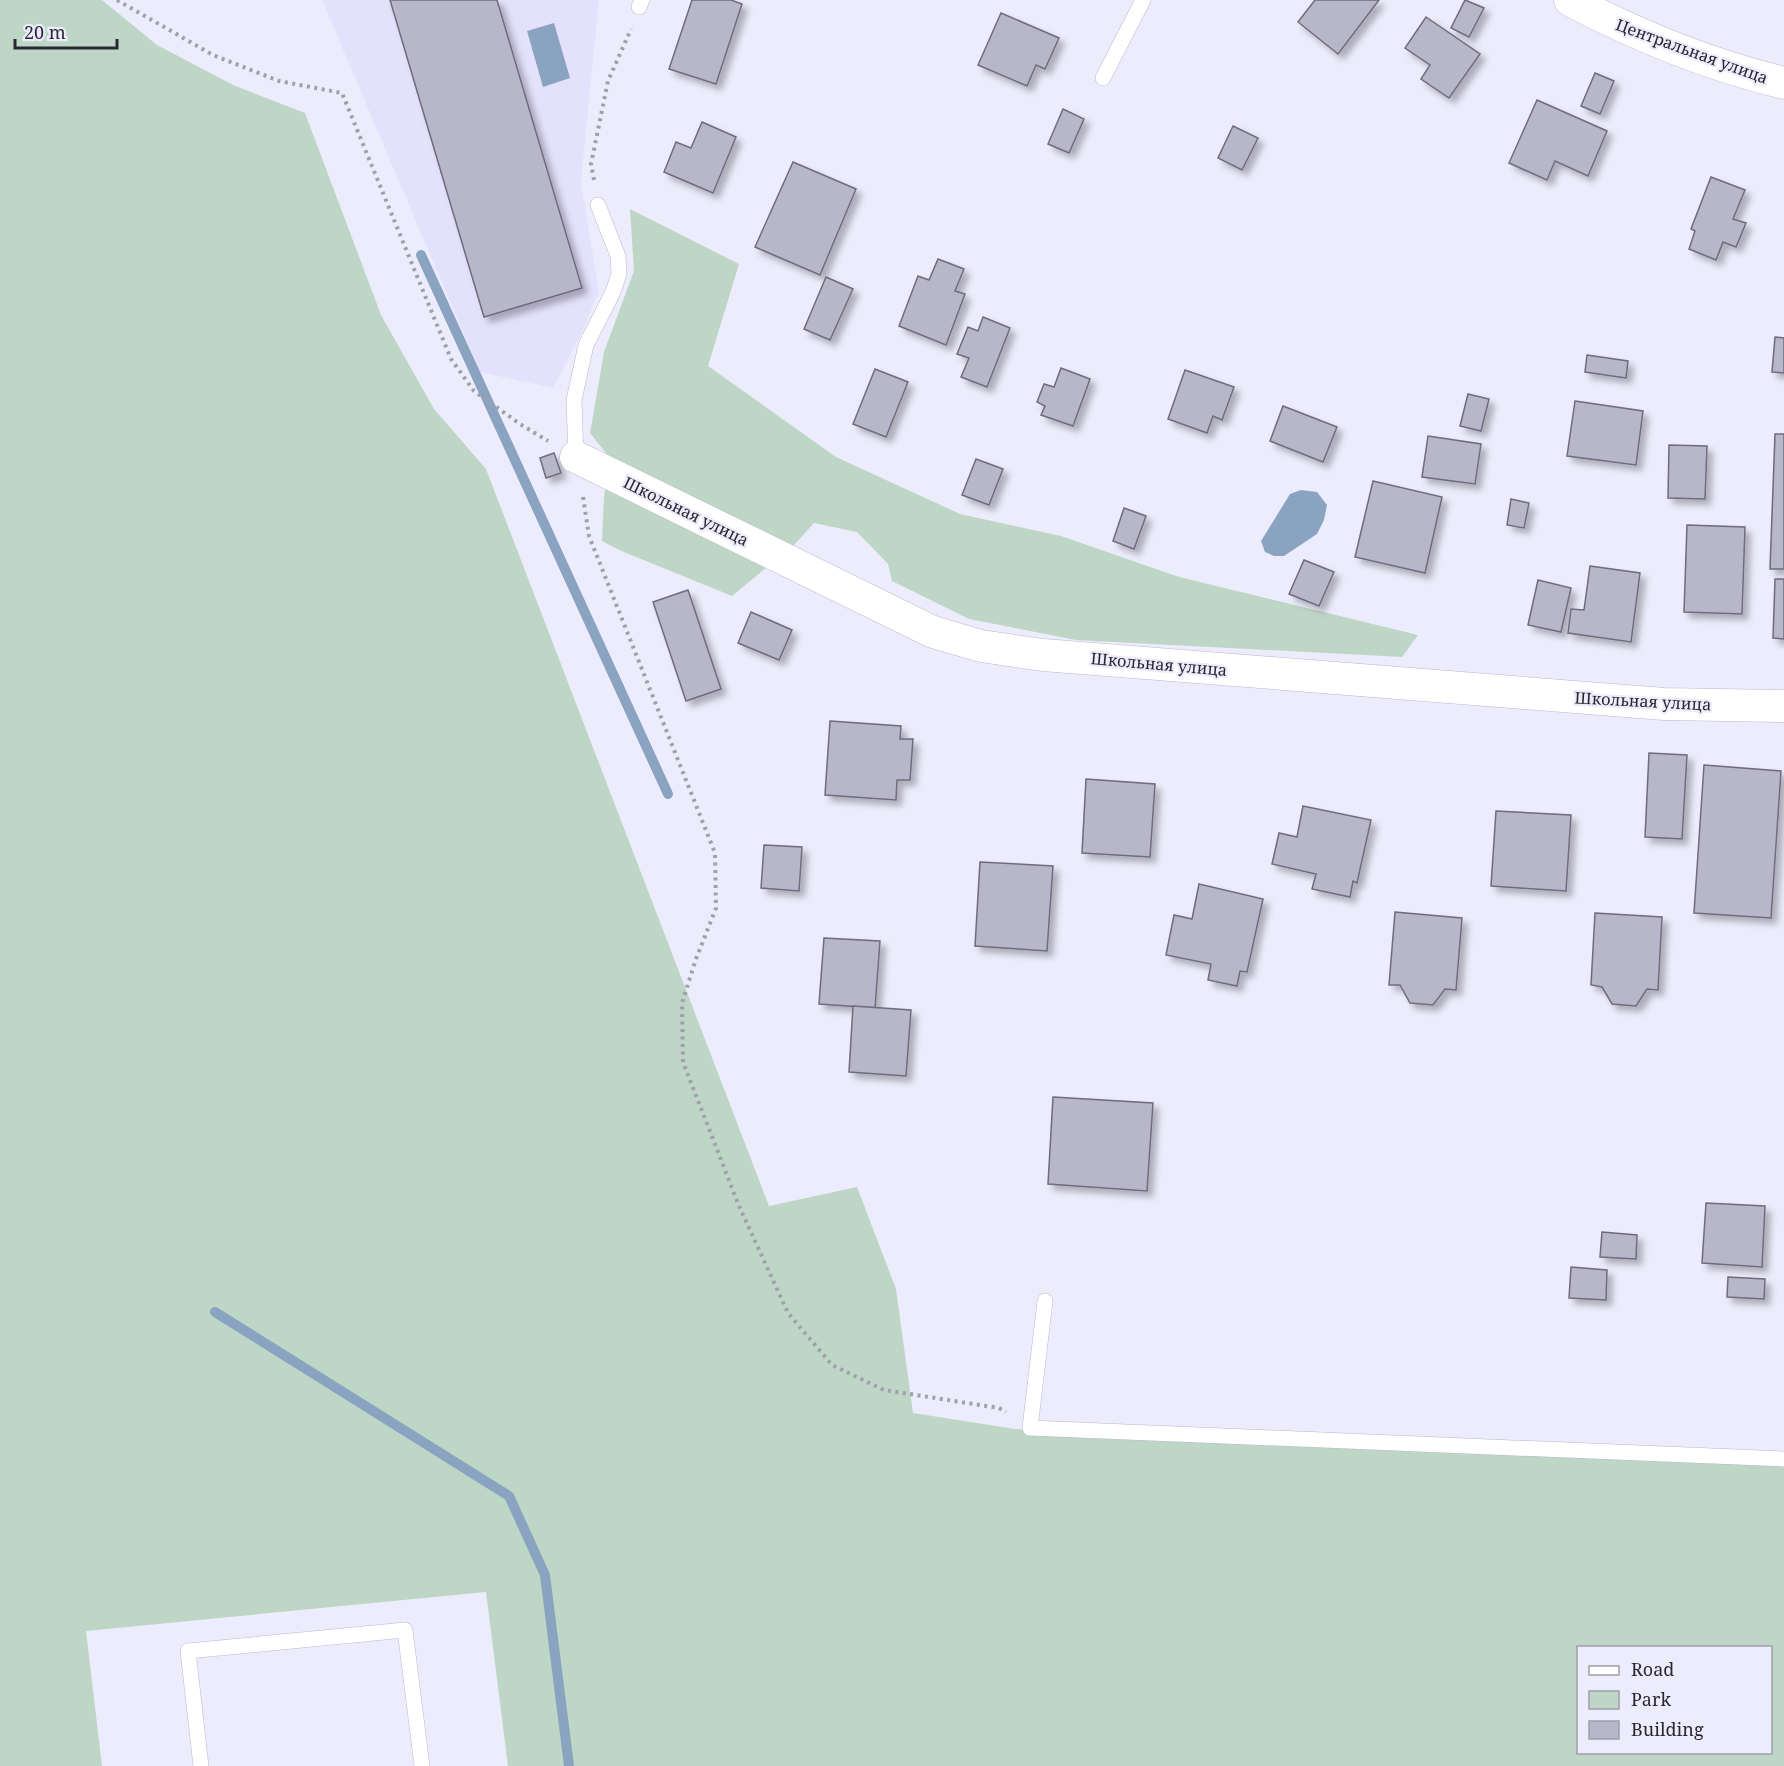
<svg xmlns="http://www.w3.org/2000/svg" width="1784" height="1766" font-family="'Noto Serif',serif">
  <defs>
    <filter id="shadow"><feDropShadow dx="5.5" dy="5.5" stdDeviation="3" flood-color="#0004"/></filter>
  </defs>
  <rect width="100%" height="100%" fill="#edecfc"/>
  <path fill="#e4e1fd" d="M322,0H599L581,182L599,291L583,330L553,388L480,372Z"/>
  <g fill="#bed6c5" fill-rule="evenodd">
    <path d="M0,0H102L157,45L233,85L305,113L381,315L434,409L486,469L769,1206L857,1187L896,1289L913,1413L1015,1429L1784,1465V1766H508L486,1592L86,1631L102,1766H0ZM1578,1648H1770V1752H1578Z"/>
    <path d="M630,209L739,264L708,366L836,457L960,514L1061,536L1179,577L1418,635L1402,657L1076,640L969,619L892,581L888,564L857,532L814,523L796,543L732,596L619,550L602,541L604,498L610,458L590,433L604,352L634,271Z"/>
  </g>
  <g fill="#8aa3c1">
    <path d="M554,23L570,78L543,87L527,31Z"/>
    <path d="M1301,490L1317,492L1327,505L1324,520L1317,534L1284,556H1274L1265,552L1261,541L1290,494Z"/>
  </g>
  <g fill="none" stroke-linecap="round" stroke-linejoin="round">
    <g stroke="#8aa3c1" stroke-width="10">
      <path d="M421,255L668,794"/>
      <path d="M215,1312L509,1496L545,1575L569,1766"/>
    </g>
  </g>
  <g fill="#b8b6c9" stroke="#6e6c7e" stroke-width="1.5" filter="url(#shadow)">
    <path d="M390,0H497L582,288L484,317Z"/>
    <path d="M692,0H731L742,4L716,84L669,69Z"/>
    <path d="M1315,0H1379L1338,54L1298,22Z"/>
    <path d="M1465,0L1484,8L1469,37L1451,28Z"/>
    <path d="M1001,13L1059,38L1045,69L1036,65L1027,86L978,65Z"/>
    <path d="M1426,17L1480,54L1449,98L1421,79L1430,65L1405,48Z"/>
    <path d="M1595,73L1614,81L1600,114L1581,106Z"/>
    <path d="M1537,100L1607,131L1588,176L1555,161L1547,180L1509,163Z"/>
    <path d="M1063,109L1084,119L1069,153L1048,144Z"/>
    <path d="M702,122L736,137L713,193L664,172L676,142L691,148Z"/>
    <path d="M1233,126L1258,138L1242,170L1218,158Z"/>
    <path d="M793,162L856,189L820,275L755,247Z"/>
    <path d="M1711,177L1745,190L1733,219L1746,223L1736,247L1723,242L1716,260L1689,249L1695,231L1691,229Z"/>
    <path d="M938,259L964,269L955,291L965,294L946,345L899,326L918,276L929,280Z"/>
    <path d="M826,277L853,289L830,340L804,329Z"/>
    <path d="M983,317L1010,328L987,387L961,377L969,358L957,354L968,327L978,331Z"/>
    <path d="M1775,337L1784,338V373L1772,372Z"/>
    <path d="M1587,355L1628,361L1626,378L1585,372Z"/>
    <path d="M1061,368L1090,379L1073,426L1041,415L1045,406L1037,402L1044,384L1054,387Z"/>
    <path d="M875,369L908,382L886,437L853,424Z"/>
    <path d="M1185,370L1234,387L1222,420L1213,416L1207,433L1168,419Z"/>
    <path d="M1468,394L1489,399L1481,431L1460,426Z"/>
    <path d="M1575,401L1643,411L1636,465L1567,456Z"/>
    <path d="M1283,406L1337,427L1323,462L1270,441Z"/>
    <path d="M1775,434H1784V569H1770Z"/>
    <path d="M1428,436L1481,444L1475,484L1422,477Z"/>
    <path d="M1669,445L1707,446L1705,499L1668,498Z"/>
    <path d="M554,453L561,473L546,478L540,458Z"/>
    <path d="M976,459L1003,469L989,505L962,495Z"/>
    <path d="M1373,481L1442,497L1425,573L1355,557Z"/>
    <path d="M1511,499L1529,503L1524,528L1507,525Z"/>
    <path d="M1124,508L1146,516L1134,549L1113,541Z"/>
    <path d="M1687,525L1745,527L1742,614L1684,612Z"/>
    <path d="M1304,560L1334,572L1319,606L1289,594Z"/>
    <path d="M1590,566L1640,573L1631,642L1568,633L1571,609L1584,610Z"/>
    <path d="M1775,579H1784V639L1773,638Z"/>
    <path d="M1538,580L1571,588L1561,632L1528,625Z"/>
    <path d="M688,590L721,689L686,701L653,602Z"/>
    <path d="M751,612L792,630L779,660L738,643Z"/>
    <path d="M830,721L901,726L900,739H913L910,780H897L896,800L825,795Z"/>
    <path d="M1649,753L1687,755L1682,839L1645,837Z"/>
    <path d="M1704,765L1781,771L1771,918L1694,913Z"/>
    <path d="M1086,779L1155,784L1150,857L1082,853Z"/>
    <path d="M1303,806L1371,820L1357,883L1353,881L1350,897L1312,889L1316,874L1272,864L1279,833L1297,837Z"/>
    <path d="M1496,811L1571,815L1566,891L1491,886Z"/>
    <path d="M764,845L802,847L799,891L761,888Z"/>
    <path d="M980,862L1053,866L1047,951L975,946Z"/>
    <path d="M1199,884L1263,899L1247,972L1240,971L1237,986L1208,980L1211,964L1166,955L1174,915L1192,919Z"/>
    <path d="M1395,912L1462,918L1456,990L1445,989L1433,1005L1410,1003L1400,985H1389Z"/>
    <path d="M1595,913L1662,917L1658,990L1647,989L1636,1006L1612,1004L1602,987L1591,985Z"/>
    <path d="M824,938L880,941L875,1008L819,1004Z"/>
    <path d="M853,1006L911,1010L906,1076L849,1072Z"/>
    <path d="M1053,1097L1153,1103L1147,1191L1048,1184Z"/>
    <path d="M1706,1203L1765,1206L1762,1267L1702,1263Z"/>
    <path d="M1602,1232L1637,1235L1636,1259L1600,1257Z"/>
    <path d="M1571,1267L1607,1270L1606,1300L1569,1298Z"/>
    <path d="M1728,1277L1765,1279L1764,1299L1727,1297Z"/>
  </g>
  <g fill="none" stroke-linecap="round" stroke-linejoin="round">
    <g stroke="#bab8cc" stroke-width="16">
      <g id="lane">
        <path d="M639,7L642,0"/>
        <path d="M1103,78L1143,0"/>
        <path d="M576,457L574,400L586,345L613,292L619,274L618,256L598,205"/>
        <path d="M1045,1301L1030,1428L1784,1459"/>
        <path d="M201,1766L188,1651L405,1630L422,1766"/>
      </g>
    </g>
    <g stroke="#bab8cc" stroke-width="33">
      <g id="street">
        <path d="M1570,0C1636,35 1710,65 1784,83"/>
        <path d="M576,457L933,632L981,646L1043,655L1664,704L1784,706"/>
      </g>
    </g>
    <g stroke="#a09fac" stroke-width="4" stroke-dasharray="3 4.5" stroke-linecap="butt">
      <path d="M117,0L213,55L279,81L342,93L451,359L474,391L520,424L548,441"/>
      <path d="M594,180L591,164L608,81L631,29"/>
      <path d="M583,497L589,536L715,853L716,908L696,959L682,1003L683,1062L739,1206L788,1313L832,1365L884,1390L999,1408L1006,1412"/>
    </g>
    <use href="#lane" stroke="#fff" stroke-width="15"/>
    <use href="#street" stroke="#fff" stroke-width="32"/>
  </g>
  <g text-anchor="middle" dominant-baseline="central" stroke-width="4.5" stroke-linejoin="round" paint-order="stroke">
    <g font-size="16" fill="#292830" stroke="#edecfc">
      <text transform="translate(1692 51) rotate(20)">Центральная улица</text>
      <text transform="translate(686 511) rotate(26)">Школьная улица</text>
      <text transform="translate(1159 664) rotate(5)">Школьная улица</text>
      <text transform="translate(1643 701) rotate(3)">Школьная улица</text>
    </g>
  </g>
  <rect x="1577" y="1646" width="195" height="108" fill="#edecfc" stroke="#9f9eaa" stroke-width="1.5"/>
  <rect x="1589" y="1666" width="30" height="9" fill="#ffffff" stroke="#9f9eaa" stroke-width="1.5"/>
  <text x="1631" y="1676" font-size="18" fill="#292830">Road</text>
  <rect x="1589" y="1691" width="30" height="18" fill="#bed6c5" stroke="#9f9eaa" stroke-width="1.5"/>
  <text x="1631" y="1706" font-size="18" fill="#292830">Park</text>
  <rect x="1589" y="1721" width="30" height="18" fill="#b8b6c9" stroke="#9f9eaa" stroke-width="1.5"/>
  <text x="1631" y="1736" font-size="18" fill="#292830">Building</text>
  <path d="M15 39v9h102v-9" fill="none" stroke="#292830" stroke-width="3"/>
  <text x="24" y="39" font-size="18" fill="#292830" stroke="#edecfc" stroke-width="4.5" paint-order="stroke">20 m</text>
</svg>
